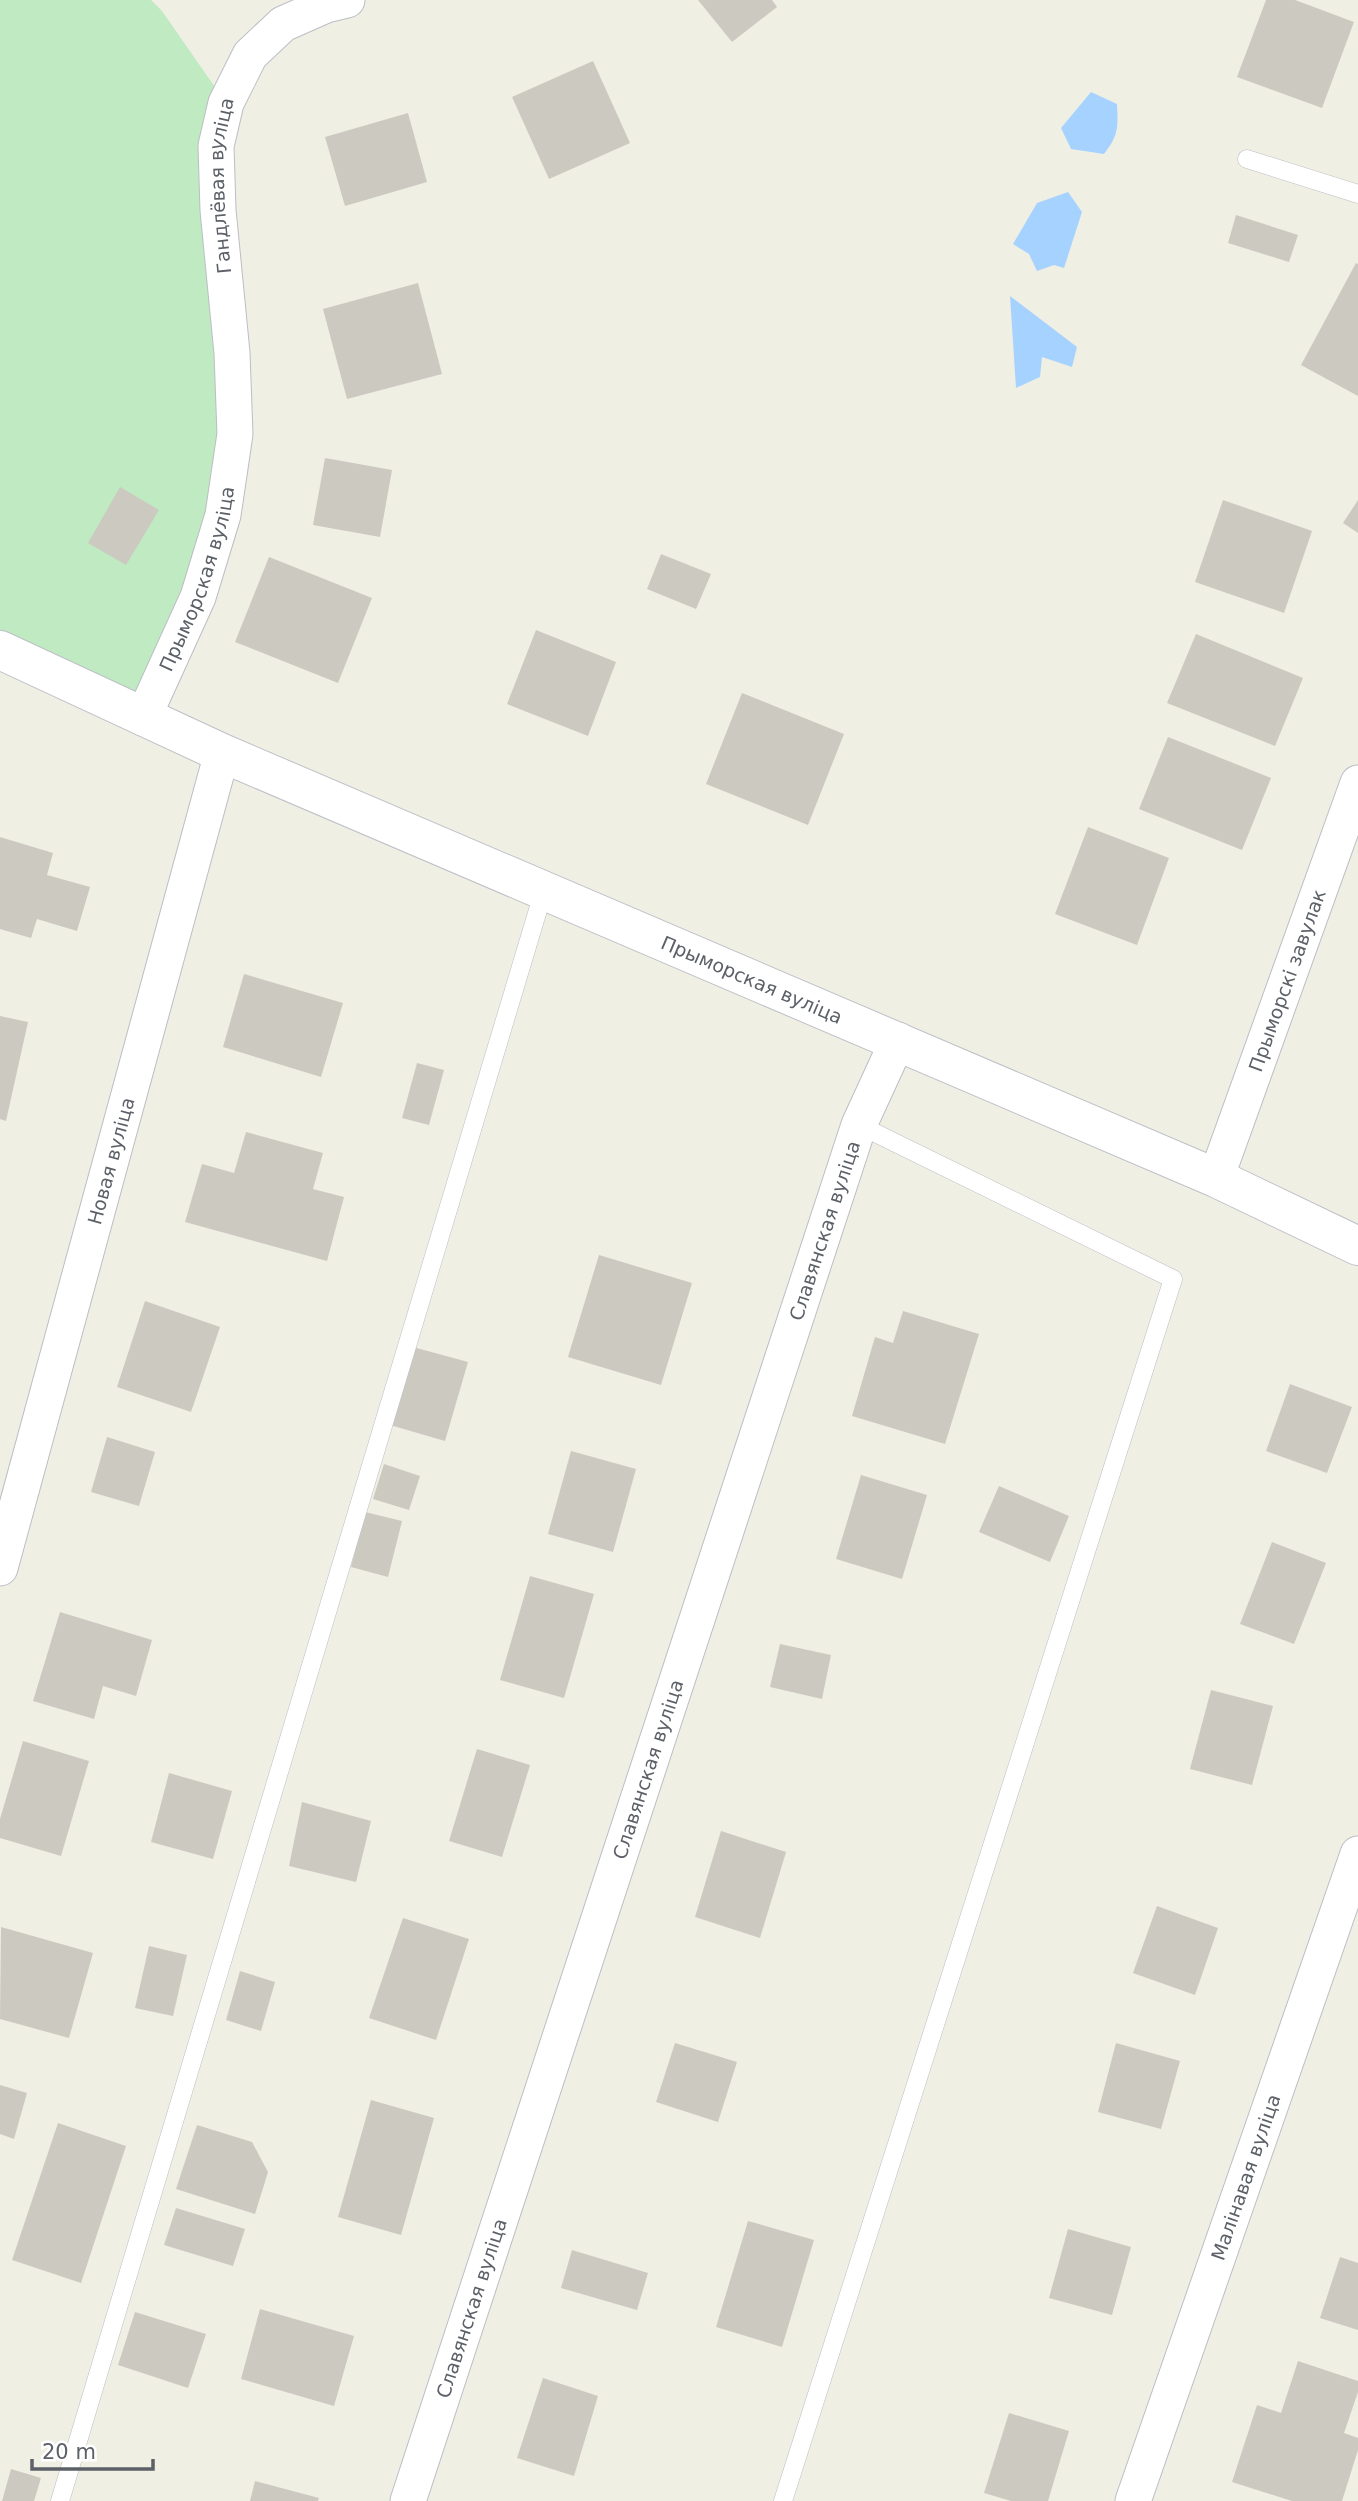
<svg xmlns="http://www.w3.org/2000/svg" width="1358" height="2501" font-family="'DejaVu Sans',sans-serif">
  <rect width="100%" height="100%" fill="#f0efe4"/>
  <path fill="#bfeac2" d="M0,0H151L162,11L226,103L235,434L143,718L0,650Z"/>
  <g fill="#a6d2ff">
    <path d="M1091,92L1117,104C1118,127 1119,135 1104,154L1071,149L1061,128Z"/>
    <path d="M1068,192L1082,212L1064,268L1054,265L1037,271L1029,254L1013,244L1037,203Z"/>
    <path d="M1010,296L1077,347L1072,367L1042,357L1040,377L1016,388Z"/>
  </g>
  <g fill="#ccc9c1">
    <path d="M698,0H772L777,7L732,42Z"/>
    <path d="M1266,0H1295L1354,22L1322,108L1237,77Z"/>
    <path d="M593,61L630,143L549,179L512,97Z"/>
    <path d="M408,113L427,182L345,206L325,137Z"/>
    <path d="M1236,215L1298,235L1289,262L1228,243Z"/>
    <path d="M1356,263L1358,264V396L1301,365Z"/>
    <path d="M418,283L442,374L347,399L323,309Z"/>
    <path d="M325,458L392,470L380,537L313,525Z"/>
    <path d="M120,487L159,510L126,565L88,543Z"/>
    <path d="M1223,500L1312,531L1284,613L1195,582Z"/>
    <path d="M1358,500V533L1343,523Z"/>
    <path d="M661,554L711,574L696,609L647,589Z"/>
    <path d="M269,557L372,598L338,683L235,642Z"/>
    <path d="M536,630L616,662L588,736L507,704Z"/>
    <path d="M1196,634L1303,678L1275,746L1167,703Z"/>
    <path d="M742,693L844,734L808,825L706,784Z"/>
    <path d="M1168,737L1271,778L1242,850L1139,809Z"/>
    <path d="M1088,827L1169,858L1137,945L1055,914Z"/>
    <path d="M0,837L53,853L47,875L90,887L77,931L37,919L31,938L0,929Z"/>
    <path d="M244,974L343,1003L321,1077L223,1047Z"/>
    <path d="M0,1016L28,1022L6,1121L0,1119Z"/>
    <path d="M417,1063L444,1070L429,1125L402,1118Z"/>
    <path d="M246,1132L323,1153L313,1189L344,1197L327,1261L185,1222L202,1164L234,1173Z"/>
    <path d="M599,1255L692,1283L661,1385L568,1357Z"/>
    <path d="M145,1301L220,1327L191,1412L117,1387Z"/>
    <path d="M903,1311L979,1334L945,1444L852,1416L875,1337L893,1343Z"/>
    <path d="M413,1347L468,1362L445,1441L390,1425Z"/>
    <path d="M1290,1384L1352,1407L1327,1473L1266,1451Z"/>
    <path d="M107,1437L155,1452L139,1506L91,1492Z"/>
    <path d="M571,1451L636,1469L613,1552L548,1534Z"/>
    <path d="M384,1464L420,1476L409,1510L373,1499Z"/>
    <path d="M861,1475L927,1495L902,1579L836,1559Z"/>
    <path d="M999,1486L1069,1516L1050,1562L979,1532Z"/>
    <path d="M365,1512L402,1521L388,1577L351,1567Z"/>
    <path d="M1272,1542L1326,1563L1294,1644L1240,1624Z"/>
    <path d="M530,1576L594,1594L564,1698L500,1680Z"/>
    <path d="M60,1612L152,1640L136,1696L103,1686L94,1719L33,1701Z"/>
    <path d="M780,1644L831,1655L822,1699L770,1687Z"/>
    <path d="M1211,1690L1273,1706L1252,1785L1190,1769Z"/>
    <path d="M23,1741L89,1761L61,1856L0,1838V1819Z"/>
    <path d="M477,1749L530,1765L502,1857L449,1841Z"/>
    <path d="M169,1773L232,1791L213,1859L151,1842Z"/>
    <path d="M302,1802L371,1821L356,1882L289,1866Z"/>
    <path d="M721,1831L786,1852L760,1938L695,1917Z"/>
    <path d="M1157,1906L1218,1928L1195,1995L1133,1973Z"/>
    <path d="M403,1918L469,1939L436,2040L369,2018Z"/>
    <path d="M1,1927L93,1953L69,2038L0,2019Z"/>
    <path d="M149,1946L187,1955L173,2016L135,2008Z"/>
    <path d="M240,1971L275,1982L261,2031L226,2020Z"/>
    <path d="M675,2043L737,2062L718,2122L656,2102Z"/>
    <path d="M1116,2043L1180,2061L1161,2129L1098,2112Z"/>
    <path d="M0,2085L27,2093L14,2139L0,2134Z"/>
    <path d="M371,2100L434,2118L401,2235L338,2217Z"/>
    <path d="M58,2123L126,2146L81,2283L12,2260Z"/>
    <path d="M197,2125L252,2142L268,2172L255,2214L176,2189Z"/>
    <path d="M176,2208L245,2229L233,2266L164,2245Z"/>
    <path d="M748,2221L814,2240L782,2347L716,2327Z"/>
    <path d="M1068,2229L1131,2247L1112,2315L1049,2298Z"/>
    <path d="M572,2250L648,2273L637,2310L561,2288Z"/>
    <path d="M1340,2257L1358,2263V2330L1320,2318Z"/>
    <path d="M260,2309L354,2336L334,2406L241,2379Z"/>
    <path d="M135,2312L206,2334L188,2388L118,2365Z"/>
    <path d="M1298,2361L1358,2381V2392L1344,2433L1358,2438V2450L1342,2501H1292L1232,2482L1257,2405L1281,2413Z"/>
    <path d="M543,2378L598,2396L574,2476L517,2458Z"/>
    <path d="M1009,2413L1069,2431L1048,2501H1011L984,2493Z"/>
    <path d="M11,2469L41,2478L34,2501H2Z"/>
    <path d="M255,2481L319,2498L318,2501H250Z"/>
  </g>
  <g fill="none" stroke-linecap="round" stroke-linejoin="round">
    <g stroke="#bcbec5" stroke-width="19">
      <g id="lane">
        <path d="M1247,159L1358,194"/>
        <path d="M60,2501L544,890"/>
        <path d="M783,2501L1173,1279L859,1125"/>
      </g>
    </g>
    <g stroke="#bcbec5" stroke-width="37">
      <g id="street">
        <path id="s1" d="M143,718L198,597L223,515L235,434L232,353L218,210L216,146L226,103L250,55L283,24L326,5L347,0"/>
        <path id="s2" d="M1216,1178L1358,783"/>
        <path id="s3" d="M0,1568L222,753"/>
        <path id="s4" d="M408,2501L859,1125L898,1040"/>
        <path id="s5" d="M1133,2501L1358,1854"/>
      </g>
    </g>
    <g stroke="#bdc0c7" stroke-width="40">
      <g id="secondary">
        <path id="s6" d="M0,650L222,753L1216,1178L1358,1246"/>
      </g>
    </g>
    <use href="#lane" stroke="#fff" stroke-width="18"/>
    <use href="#street" stroke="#fff" stroke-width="35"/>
    <use href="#secondary" stroke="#fff" stroke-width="38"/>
  </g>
  <g text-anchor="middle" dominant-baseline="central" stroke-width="5" stroke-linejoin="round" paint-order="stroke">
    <g font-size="19" fill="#5c6067" stroke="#fff">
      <text stroke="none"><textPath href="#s1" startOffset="550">Гандлёвая вуліца</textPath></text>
      <text stroke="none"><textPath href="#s1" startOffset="150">Прыморская вуліца</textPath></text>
      <text stroke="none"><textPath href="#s6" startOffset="821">Прыморская вуліца</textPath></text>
      <text stroke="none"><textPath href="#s2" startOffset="210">Прыморскі завулак</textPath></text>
      <text stroke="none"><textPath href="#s3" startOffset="422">Новая вуліца</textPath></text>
      <text stroke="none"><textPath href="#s4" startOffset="1337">Славянская вуліца</textPath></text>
      <text stroke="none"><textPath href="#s4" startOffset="770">Славянская вуліца</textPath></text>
      <text stroke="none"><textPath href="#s5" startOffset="343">Малінавая вуліца</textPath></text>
      <text stroke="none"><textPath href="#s4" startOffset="203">Славянская вуліца</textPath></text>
    </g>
  </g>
  <path d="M32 2459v10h121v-10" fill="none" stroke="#5c6067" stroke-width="3.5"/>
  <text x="42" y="2459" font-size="21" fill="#5c6067" stroke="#ffffff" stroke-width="5" paint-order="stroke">20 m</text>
</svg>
